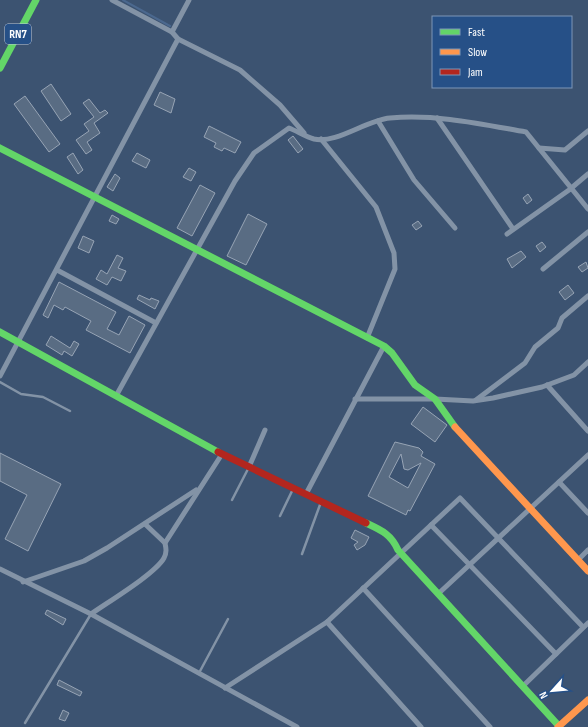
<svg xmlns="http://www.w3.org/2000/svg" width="588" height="727" font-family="'Sofia Sans Condensed',sans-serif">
  <rect width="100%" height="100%" fill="#3c5371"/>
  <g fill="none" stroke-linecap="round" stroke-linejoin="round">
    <path stroke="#4b688e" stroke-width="2" d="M123,0L170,26"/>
  </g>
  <g fill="#596c83" stroke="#97a4b5" fill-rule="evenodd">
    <path d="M51,84L71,114L61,121L41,91Z"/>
    <path d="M160,92L175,99L171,113L154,105Z"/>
    <path d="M25,96L60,144L49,152L14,104Z"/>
    <path d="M89,99L100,113L105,110L108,113L94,123L100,133L87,142L92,150L86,154L76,140L89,131L84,124L94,117L83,103Z"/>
    <path d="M209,126L241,142L235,153L224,148L222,151L214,147L216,143L204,137Z"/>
    <path d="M293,136L303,149L298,153L288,140Z"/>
    <path d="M73,153L83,170L78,174L67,157Z"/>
    <path d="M137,153L150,160L146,168L132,161Z"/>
    <path d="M189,168L196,172L191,181L183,177Z"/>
    <path d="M115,174L120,178L113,191L107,187Z"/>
    <path d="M200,185L215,193L192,236L177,228Z"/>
    <path d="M528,194L532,200L527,204L523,198Z"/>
    <path d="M248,214L267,224L246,265L227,256Z"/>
    <path d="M112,215L119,219L116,224L109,221Z"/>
    <path d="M418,221L422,226L416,230L412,225Z"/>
    <path d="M83,236L94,241L89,253L78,248Z"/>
    <path d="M542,242L546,247L540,252L536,246Z"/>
    <path d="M521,251L526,257L512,268L507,259Z"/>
    <path d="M117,255L123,258L118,268L126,271L121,281L112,277L107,285L96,279L101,270L107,274Z"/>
    <path d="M586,262L588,268L582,272L578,267Z"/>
    <path d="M59,282L116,312L107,329L119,335L129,316L145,325L130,353L86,330L91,321L65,307L63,310L54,305L48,318L43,315Z"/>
    <path d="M568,285L574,293L565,300L559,292Z"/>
    <path d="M139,295L150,300L151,298L159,301L155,309L137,299Z"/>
    <path d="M51,336L70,348L74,341L79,344L72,356L64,351L62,355L46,345Z"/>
    <path d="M423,407L447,425L435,442L411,424Z"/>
    <path d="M395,442L419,448L423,452L421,456L435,464L410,511L408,510L406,515L368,496ZM401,454L404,469L408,470L421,463L408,488L389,477Z"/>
    <path d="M0,453L61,484L28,551L5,539L27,495L0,481Z"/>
    <path d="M355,530L369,537L365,545L357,550L354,545L358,542L351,538Z"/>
    <path d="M47,610L66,619L63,625L45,614Z"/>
    <path d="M59,680L82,692L80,696L57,685Z"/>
    <path d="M63,710L69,713L65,721L59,719Z"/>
  </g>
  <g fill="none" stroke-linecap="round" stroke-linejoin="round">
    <g stroke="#8393a6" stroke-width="2.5">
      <path d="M0,382L21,394L43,397L70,411"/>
      <path d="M232,500L249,467"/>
      <path d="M280,516L293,489"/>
      <path d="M302,554L321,502"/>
      <path d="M199,673L228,619"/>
      <path d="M25,723L91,614"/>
    </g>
    <g stroke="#8393a6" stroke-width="5">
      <path d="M172,32L189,0"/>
      <path d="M178,39L240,70L280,105L304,133"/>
      <path d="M437,118L513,229"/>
      <path d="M378,121L414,180L455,228"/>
      <path d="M321,139L376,207L394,253L395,269L367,338"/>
      <path d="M539,148L565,150L588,131"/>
      <path d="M507,234L569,190L588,174"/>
      <path d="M543,269L588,232"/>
      <path d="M57,270L156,323"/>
      <path d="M0,376L178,39L172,32L112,0"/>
      <path d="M547,385L588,431"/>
      <path d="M116,396L235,181L254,153L289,128C297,131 306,137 314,139C337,144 366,120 390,118C437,114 481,124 526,132L588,209"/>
      <path d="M355,399H435L473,401L493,398L542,387L574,375L588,362"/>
      <path d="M476,400L525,363L535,347L558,328L562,318L588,296"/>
      <path d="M249,467L265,430"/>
      <path d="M559,482L588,513"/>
      <path d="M306,494L384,346"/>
      <path d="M145,524L165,543"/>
      <path d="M431,525L556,654"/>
      <path d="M578,560L588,550"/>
      <path d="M0,569L91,614L297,727"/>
      <path d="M23,582L84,561L107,548L196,490"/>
      <path d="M363,588L490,727"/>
      <path d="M438,594L588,455"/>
      <path d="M91,614C108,602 155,574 164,558C167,552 166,548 165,543L222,454"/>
      <path d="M327,622L421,727"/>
      <path d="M523,686L588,623"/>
      <path d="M225,688L327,622L460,498L583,627"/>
    </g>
    <g stroke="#63d668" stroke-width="7">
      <path d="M0,68L36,0"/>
      <path d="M0,148L384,346L392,353L415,385L435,399L455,427"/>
      <path d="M0,332L218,452"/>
      <path d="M366,523C381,530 391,534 398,550L559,726"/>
    </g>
    <g stroke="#ff974d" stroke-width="7">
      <path d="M455,427L588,571"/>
      <path d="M558,727L588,700"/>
    </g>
    <path stroke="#b3261e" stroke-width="7" d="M218,452L366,523"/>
  </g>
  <g text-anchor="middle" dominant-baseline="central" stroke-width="4" stroke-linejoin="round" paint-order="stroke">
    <rect fill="#265087" stroke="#becadb" stroke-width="1" x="5" y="24" width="26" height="20" rx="3"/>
    <g font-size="12" font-weight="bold" fill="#fff">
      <text x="18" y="34">RN7</text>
    </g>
  </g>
  <rect x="432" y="16" width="140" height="72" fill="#265087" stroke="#7d96b7"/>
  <rect x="440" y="29" width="20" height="6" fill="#63d668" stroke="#7d96b7"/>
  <text x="468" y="36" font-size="12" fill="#ffffff">Fast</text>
  <rect x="440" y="49" width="20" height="6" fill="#ff974d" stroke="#7d96b7"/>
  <text x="468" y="56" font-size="12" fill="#ffffff">Slow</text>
  <rect x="440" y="69" width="20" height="6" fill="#b3261e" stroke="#7d96b7"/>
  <text x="468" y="76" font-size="12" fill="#ffffff">Jam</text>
  <g transform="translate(552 691) rotate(243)" stroke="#265087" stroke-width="3" paint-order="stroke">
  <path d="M0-3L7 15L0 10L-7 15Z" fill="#ffffff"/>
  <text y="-6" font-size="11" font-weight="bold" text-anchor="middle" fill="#ffffff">N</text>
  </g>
</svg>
